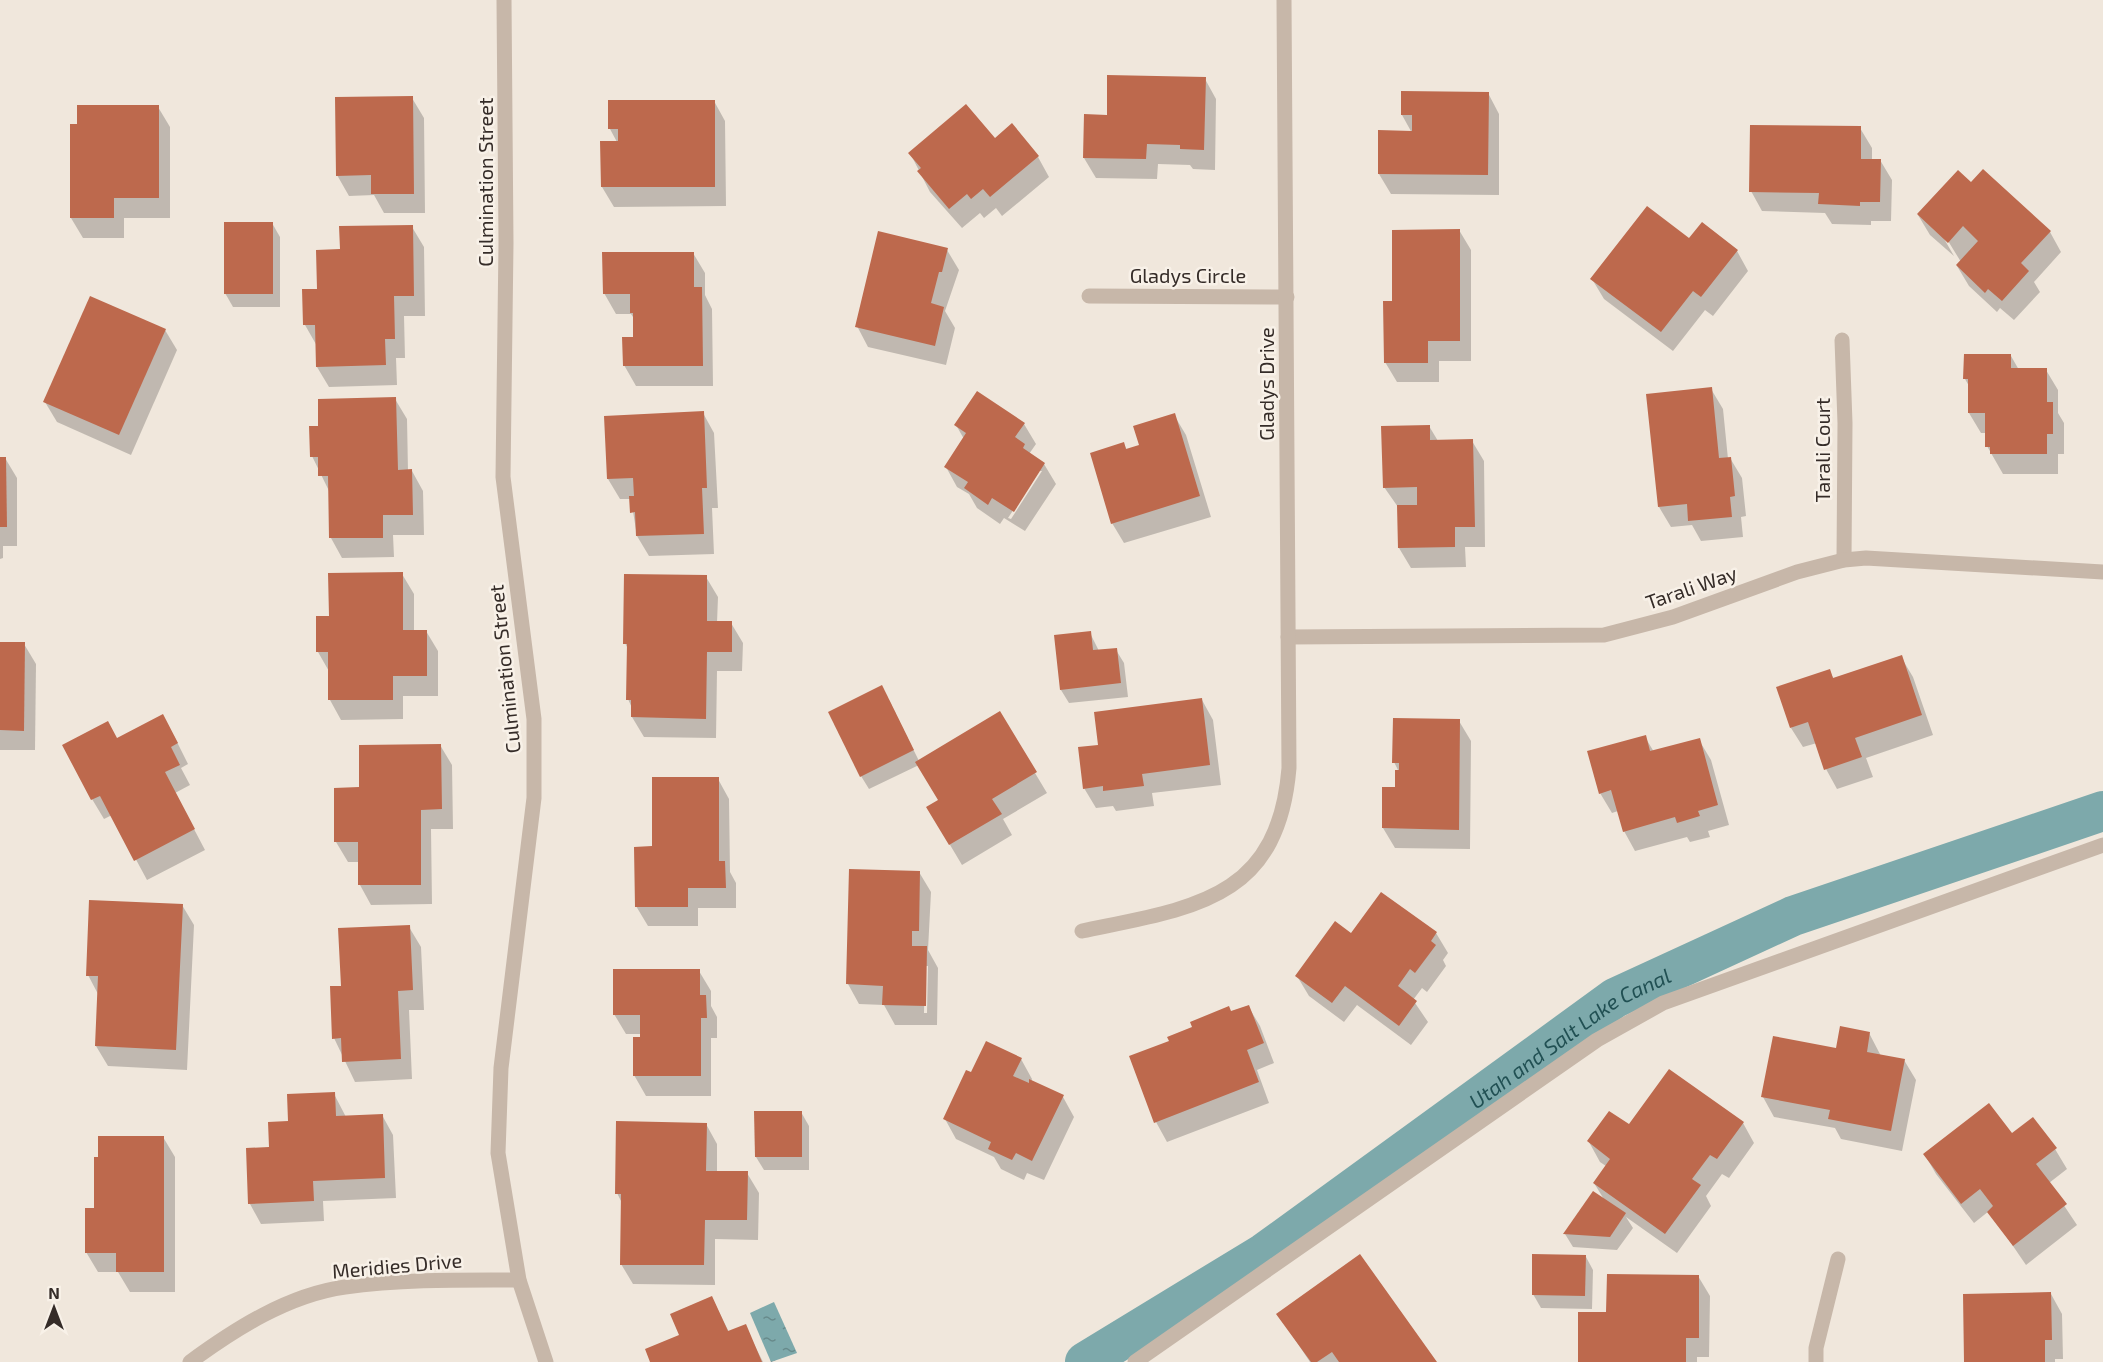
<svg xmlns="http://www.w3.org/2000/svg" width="2103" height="1362" font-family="'Exo 2',sans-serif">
  <defs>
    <pattern id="water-ripples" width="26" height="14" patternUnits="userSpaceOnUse" patternTransform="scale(1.5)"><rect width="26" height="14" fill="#7da9ab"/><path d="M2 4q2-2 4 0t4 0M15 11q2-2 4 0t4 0" fill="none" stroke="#678a8b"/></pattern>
  </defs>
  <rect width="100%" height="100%" fill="#f0e7dc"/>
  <path fill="url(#water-ripples)" d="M774,1302L797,1353L771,1362L750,1313Z"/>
  <g fill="#0003" fill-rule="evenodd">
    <path d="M1205,79L1216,99L1215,170L1193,169L1190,165L1158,164L1157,179L1096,178L1084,158L1108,116Z"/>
    <path d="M1488,93L1499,114V195L1391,194L1379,174L1412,133L1402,115Z"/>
    <path d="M412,98L424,118L425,213H384L374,195L349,196L337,175Z"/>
    <path d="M714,101L725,121L726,206L614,207L602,187L617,142L610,129Z"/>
    <path d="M158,107L170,127V218H124V238H83L71,218Z"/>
    <path d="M1860,128L1872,148V160H1880L1892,180L1891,221H1871V225L1832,224L1825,213L1762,211L1751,191Z"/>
    <path d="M995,140L1038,157L1049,177L1002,216L996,208L984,218L980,213L962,228L930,192L910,153Z"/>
    <path d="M1971,184L2050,232L2061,252L2034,282L2040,292L2014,320L2000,308L1997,312L1969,286L1957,266L1961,262L1945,236L1943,237L1954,256L1930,235L1918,215Z"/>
    <path d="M272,223L280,237V307H233L225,293Z"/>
    <path d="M412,227L424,247L425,316H404L405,358H396L397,385L329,387L317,367V346L305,325L304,291L318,290L341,251Z"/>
    <path d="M1459,230L1471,250V361H1439V382H1397L1385,362L1394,302Z"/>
    <path d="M1689,240L1737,251L1748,271L1713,316L1705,310L1673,351L1604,299L1592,279Z"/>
    <path d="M947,250L959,270L945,311L955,328L946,365L868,347L857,326Z"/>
    <path d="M693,253L705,273V295L712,309L713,386H636L624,365L635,339V320L631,314H616L604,293Z"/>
    <path d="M165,330L177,350L131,455L57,422L45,402Z"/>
    <path d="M2011,356L2019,370H2046L2058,390V413L2064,423V454H2058V474H2003L1987,446V433H1981L1969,413V386L1965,379Z"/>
    <path d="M1711,389L1723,409L1728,459L1730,458L1742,478L1746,516L1741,517L1743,537L1701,541L1692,525L1671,527L1659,507Z"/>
    <path d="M395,399L407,419L408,471H412L423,491L424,535H393L394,557L342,558L331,538L330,493L312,456L320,428Z"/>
    <path d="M703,413L714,433L718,508H712L714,554L649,556L637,536L631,499H620L608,479L606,417Z"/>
    <path d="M1174,415L1186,435L1211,517L1124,543L1112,523L1124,444L1127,450L1141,446Z"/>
    <path d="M1024,424L1036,444L1029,454L1044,464L1056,484L1025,531L1004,518L1000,524L977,508L969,494L957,487L946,467L964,439L956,425ZM1039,471H1042L1011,519L1008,518Z"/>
    <path d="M1429,426L1438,441H1472L1484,461L1485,547H1465L1466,567L1411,568L1399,548L1398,507L1384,487Z"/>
    <path d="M0,458H5L17,478V546H3V558L0,559Z"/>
    <path d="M402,574L414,594V631H426L438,651V696H403V719L341,720L330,700V673L318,652L330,617Z"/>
    <path d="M706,577L718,597L717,623H731L743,643L742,671H717L716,738L644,737L632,717V708L628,699V649L625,643Z"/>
    <path d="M1090,633L1099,651L1116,650L1124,663L1128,697L1069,703L1061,690Z"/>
    <path d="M0,644H24L36,664L35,750H0Z"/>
    <path d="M1901,657L1913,677L1933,735L1866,758L1873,777L1837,789L1826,769L1817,743L1803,747L1791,728L1829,671L1834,679Z"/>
    <path d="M889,700L919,761L999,713L1047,793L1003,819L1012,835L962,865L928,808L940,801L919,765L869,789L861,776Z"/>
    <path d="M1202,700L1213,720L1221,785L1152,793L1154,806L1116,811L1113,806L1096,808L1084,788L1100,746Z"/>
    <path d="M1459,721L1471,741L1470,849L1395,848L1383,828L1384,789H1396L1399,772L1394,762Z"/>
    <path d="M174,736L188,764L181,768L190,785L175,793L205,850L147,880L112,815L104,819L92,799Z"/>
    <path d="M1645,737L1654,752L1699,740L1711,760L1729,825L1708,831L1710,837L1690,842L1687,837L1635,851L1624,831L1618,811L1612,813L1600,793Z"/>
    <path d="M440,745L452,765L453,829H431L432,904L371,905L360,885V862H348L336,842L361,789Z"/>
    <path d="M718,779L729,799L730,872L736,883V908H698V926H648L636,906L654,848Z"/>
    <path d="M919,872L931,892L928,950L938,968L937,1025H895L884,1005L859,1004L848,984ZM925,966H928L927,1013H924Z"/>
    <path d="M182,905L194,925L187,1070L108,1066L96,1046L98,994L88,975Z"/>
    <path d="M409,927L421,947L424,1010H409L412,1079L355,1082L334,1038L342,988Z"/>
    <path d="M1436,933L1448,953L1443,960L1446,966L1427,992L1422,988L1413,1000L1428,1022L1411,1045L1357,1005L1344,1022L1309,996L1297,976Z"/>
    <path d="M699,971L711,991V1006L717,1017V1038H711V1096H646L634,1075L641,1034H626L614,1014Z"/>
    <path d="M1248,1006L1260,1026L1274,1063L1257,1070L1269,1103L1167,1142L1156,1122L1171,1042Z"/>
    <path d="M1869,1033L1881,1056L1904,1060L1916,1080L1902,1151L1841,1139L1835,1128L1774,1117L1763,1097Z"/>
    <path d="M1021,1059L1032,1079L1031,1082L1063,1097L1074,1117L1044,1180L1027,1173L1024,1180L1001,1169L994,1157L956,1139L945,1119L972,1074Z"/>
    <path d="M334,1094L346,1117L382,1115L393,1135L396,1198L323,1201L324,1221L261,1224L250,1204L289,1123Z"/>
    <path d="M801,1112L809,1126V1170H764L756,1157Z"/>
    <path d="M1743,1123L1754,1143L1729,1178L1722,1174L1706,1196L1711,1206L1677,1253L1626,1217L1633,1228L1617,1250L1573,1247L1565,1234L1594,1193L1605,1201L1594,1183L1606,1166L1600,1162L1589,1142L1630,1127Z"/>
    <path d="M706,1124L717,1144V1172L747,1173L759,1193L758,1240L715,1239V1285L633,1284L621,1264L622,1203L617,1193Z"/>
    <path d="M2012,1135L2055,1149L2067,1169L2049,1183L2077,1225L2026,1265L1989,1211L1974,1223L1936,1174L1925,1155Z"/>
    <path d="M163,1137L175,1157V1292H130L118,1272H98L86,1252L96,1210Z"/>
    <path d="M1586,1257L1593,1270L1592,1309L1541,1308L1533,1294Z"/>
    <path d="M1698,1276L1710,1296L1709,1357H1697V1362H1579L1608,1313Z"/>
    <path d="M2051,1294L2062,1314L2063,1359H2055V1362H1965Z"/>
    <path d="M712,1298L729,1332L745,1326L763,1362H652L681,1335Z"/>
    <path d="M1278,1314L1435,1362H1310Z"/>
  </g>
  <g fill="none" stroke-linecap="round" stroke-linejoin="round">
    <path stroke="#7da9ab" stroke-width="40" id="s1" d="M1085,1362L1264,1253L1615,998L1793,916L2103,811"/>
  </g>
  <g fill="#bd694d">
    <path d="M1107,75L1206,77L1204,150L1180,149V145L1147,144L1146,159L1083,158L1084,114L1107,115Z"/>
    <path d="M1401,91L1489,92L1488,175L1378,174V130L1412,131V115H1401Z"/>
    <path d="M413,96L414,194H371V175L336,176L335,97Z"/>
    <path d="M608,100H715V187H601L600,141H618V129H608Z"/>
    <path d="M966,104L995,138L1012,123L1039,156L990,197L983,189L971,199L967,194L949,209L917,171L921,168L908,153Z"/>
    <path d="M77,105H159V198H114V218H70V124H77Z"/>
    <path d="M1750,125L1861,126V159H1881L1880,202H1860V206L1818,204L1819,193L1749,192Z"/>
    <path d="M1983,169L2051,231L2021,263L2029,271L2002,301L1988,289L1985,293L1956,265L1978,241L1963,226L1948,243L1917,214L1958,170L1971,182Z"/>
    <path d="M1647,206L1689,238L1702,222L1738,250L1701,297L1693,291L1661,332L1590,279Z"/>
    <rect x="224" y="222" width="49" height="72"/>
    <path d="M413,225L414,296H394L395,339H385L386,365L316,367L315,325H303L302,289H317L316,250L340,249L339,226Z"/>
    <path d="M1460,229V341H1428V363H1384L1383,301H1392V230Z"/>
    <path d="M878,231L948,248L942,272H939L931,303L944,307L935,346L855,327Z"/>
    <path d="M602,252H694V287H702L703,366H623L622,337H633V313H630V294H603Z"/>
    <path d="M90,296L166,329L119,435L43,402Z"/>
    <path d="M1964,354H2011V368H2047V402H2053V434H2047V454H1990V447H1985V413H1968V379H1963Z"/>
    <path d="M1712,387L1719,458L1731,457L1735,496L1730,497L1732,517L1688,521L1687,504L1658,507L1646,394Z"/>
    <path d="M977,391L1025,423L1015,437L1025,444L1023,448L1045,463L1014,512L992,498L988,505L964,488L968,482L944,467L966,433L954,425Z"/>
    <path d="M396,397L398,470L412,469L413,515H383V538H329L328,476H318V457H310L309,426H318V399Z"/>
    <path d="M704,411L707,488H702L704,534L636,536L635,512L630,513L629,496H634L633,478L607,479L604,416Z"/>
    <path d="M1175,413L1200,496L1111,524L1090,453L1124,442L1126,449L1139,445L1133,426Z"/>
    <path d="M1430,425V440L1473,439L1475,527H1455V547L1398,548L1397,505H1417V487L1383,488L1381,426Z"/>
    <path d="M0,457H6L7,527H0Z"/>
    <path d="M403,572V630H427V676H393V700H328V652H316V616H329L328,573Z"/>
    <path d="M624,574L707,575V621H732V652H707L706,719L631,717V700H626L627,644H623Z"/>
    <path d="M1091,631L1093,650L1117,648L1121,683L1060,690L1054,635Z"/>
    <path d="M0,642H25L24,731L0,730Z"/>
    <path d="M1902,655L1922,715L1855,738L1862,757L1824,770L1808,722L1790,728L1776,687L1830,669L1833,678Z"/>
    <path d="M882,685L914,750L860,777L828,712Z"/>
    <path d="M1202,698L1210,765L1142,774L1144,786L1103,791V786L1083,789L1078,747L1098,745L1094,712Z"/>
    <path d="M1000,711L1037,772L992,799L1002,814L949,845L926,807L938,800L915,762Z"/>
    <path d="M163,714L178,743L171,747L180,765L165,772L195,829L134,861L100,796L91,800L62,745L108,721L117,738Z"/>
    <path d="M1393,718L1460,719L1459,830L1382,828V787H1395V770H1399V763H1392Z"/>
    <path d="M1646,735L1650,751L1700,738L1718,805L1698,811L1700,816L1677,823L1675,817L1623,832L1611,790L1599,794L1587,751Z"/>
    <path d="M441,744L442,809L421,810V885H358V842H334V788L359,787V745Z"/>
    <path d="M652,777H719V861H725L726,888H688V907H635L634,847L652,846Z"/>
    <path d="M849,869L920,871L919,931H912V946H927L926,1006L882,1005L883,986L846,984Z"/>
    <path d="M1381,892L1437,932L1431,941L1436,945L1415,973L1410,969L1398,986L1417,1001L1399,1026L1345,986L1332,1003L1295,976L1335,921L1351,933Z"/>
    <path d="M89,900L183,904L176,1050L95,1046L98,976H86Z"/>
    <path d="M410,925L413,990L398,991L401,1059L342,1062L341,1038L332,1039L330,986H341L338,928Z"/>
    <path d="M613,969H700V995H706L707,1018H701V1076H633V1037H640V1015H613Z"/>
    <path d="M1249,1005L1264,1043L1247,1050L1259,1082L1154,1123L1129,1056L1169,1041L1167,1037L1192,1027L1190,1022L1229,1006L1231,1011Z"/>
    <path d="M1840,1026L1870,1032L1867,1052L1905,1059L1891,1131L1828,1119L1830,1110L1761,1097L1773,1036L1836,1048Z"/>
    <path d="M986,1041L1022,1058L1013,1076L1029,1083V1079L1064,1095L1032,1161L1016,1153L1012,1160L988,1149L991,1142L943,1119L966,1070L971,1072Z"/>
    <path d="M1669,1069L1744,1122L1717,1159L1710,1155L1692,1179L1701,1185L1665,1234L1593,1183L1610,1159L1587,1141L1609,1111L1629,1124Z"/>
    <path d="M335,1092L336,1116L383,1114L385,1178L313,1181L314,1201L248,1204L246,1148L269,1147L268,1122L288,1121L287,1094Z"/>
    <path d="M1989,1103L2012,1133L2033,1117L2057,1148L2036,1164L2067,1204L2013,1246L1987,1212L1993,1206L1980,1189L1961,1204L1923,1154Z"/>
    <path d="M754,1111H802V1157H755Z"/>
    <path d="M616,1121L707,1123L706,1171H748L747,1220H705L704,1265H620L621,1194H615Z"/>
    <path d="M98,1136H164V1272H116V1253H85V1208H94V1157H98Z"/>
    <path d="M1593,1191L1626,1213L1610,1237L1563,1234Z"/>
    <path d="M1360,1254L1437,1362H1339L1332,1352L1317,1362H1311L1276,1314Z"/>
    <path d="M1532,1254L1586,1255L1585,1296L1532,1295Z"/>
    <path d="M1607,1274L1699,1275V1338H1686V1362H1578V1312H1606Z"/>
    <path d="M2051,1292L2052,1340H2045V1362H1964L1963,1294Z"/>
    <path d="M712,1296L728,1331L746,1324L762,1362H650L645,1349L679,1335L670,1314Z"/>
  </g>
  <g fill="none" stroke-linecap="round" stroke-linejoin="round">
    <path stroke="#c7b7a9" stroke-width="15" d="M1135,1362L1597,1040L1663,1003L2103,845"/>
    <g stroke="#c7b7a9" stroke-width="15">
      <path d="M504,0L506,243L503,477L534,719V798L501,1068L498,1153L519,1280L546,1362"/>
      <path d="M1089,296L1287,297"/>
      <path d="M1842,340L1845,423L1844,560"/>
      <path d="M1288,637L1604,635L1673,617L1797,572L1844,560L1866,558L2103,572"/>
      <path d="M1082,931C1192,908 1278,901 1289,768L1284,0"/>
      <path d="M190,1362C235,1329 288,1295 345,1287C402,1279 462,1280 519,1280"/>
      <path d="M1816,1362V1348L1838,1259"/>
    </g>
  </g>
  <g text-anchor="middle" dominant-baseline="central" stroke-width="5" stroke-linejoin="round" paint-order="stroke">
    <g font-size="20" fill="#352c28" stroke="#f8f1e8">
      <text transform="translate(485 182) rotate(-90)">Culmination Street</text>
      <text x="1188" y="275">Gladys Circle</text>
      <text transform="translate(1266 384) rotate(-90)">Gladys Drive</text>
      <text transform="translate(1822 450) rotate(-90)">Tarali Court</text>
      <text transform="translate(1691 587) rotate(-19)">Tarali Way</text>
      <text transform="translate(504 669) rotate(-96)">Culmination Street</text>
      <text transform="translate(397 1265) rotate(-5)">Meridies Drive</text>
    </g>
    <g font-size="21" font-style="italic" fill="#215053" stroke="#f8f1e8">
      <text stroke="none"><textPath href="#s1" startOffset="584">Utah and Salt Lake Canal</textPath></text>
    </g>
  </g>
  <g transform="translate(54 1308)" stroke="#f8f1e8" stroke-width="4.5" paint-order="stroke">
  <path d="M0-4.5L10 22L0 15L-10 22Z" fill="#352c28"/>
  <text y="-9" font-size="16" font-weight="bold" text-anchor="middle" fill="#352c28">N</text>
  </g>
</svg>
